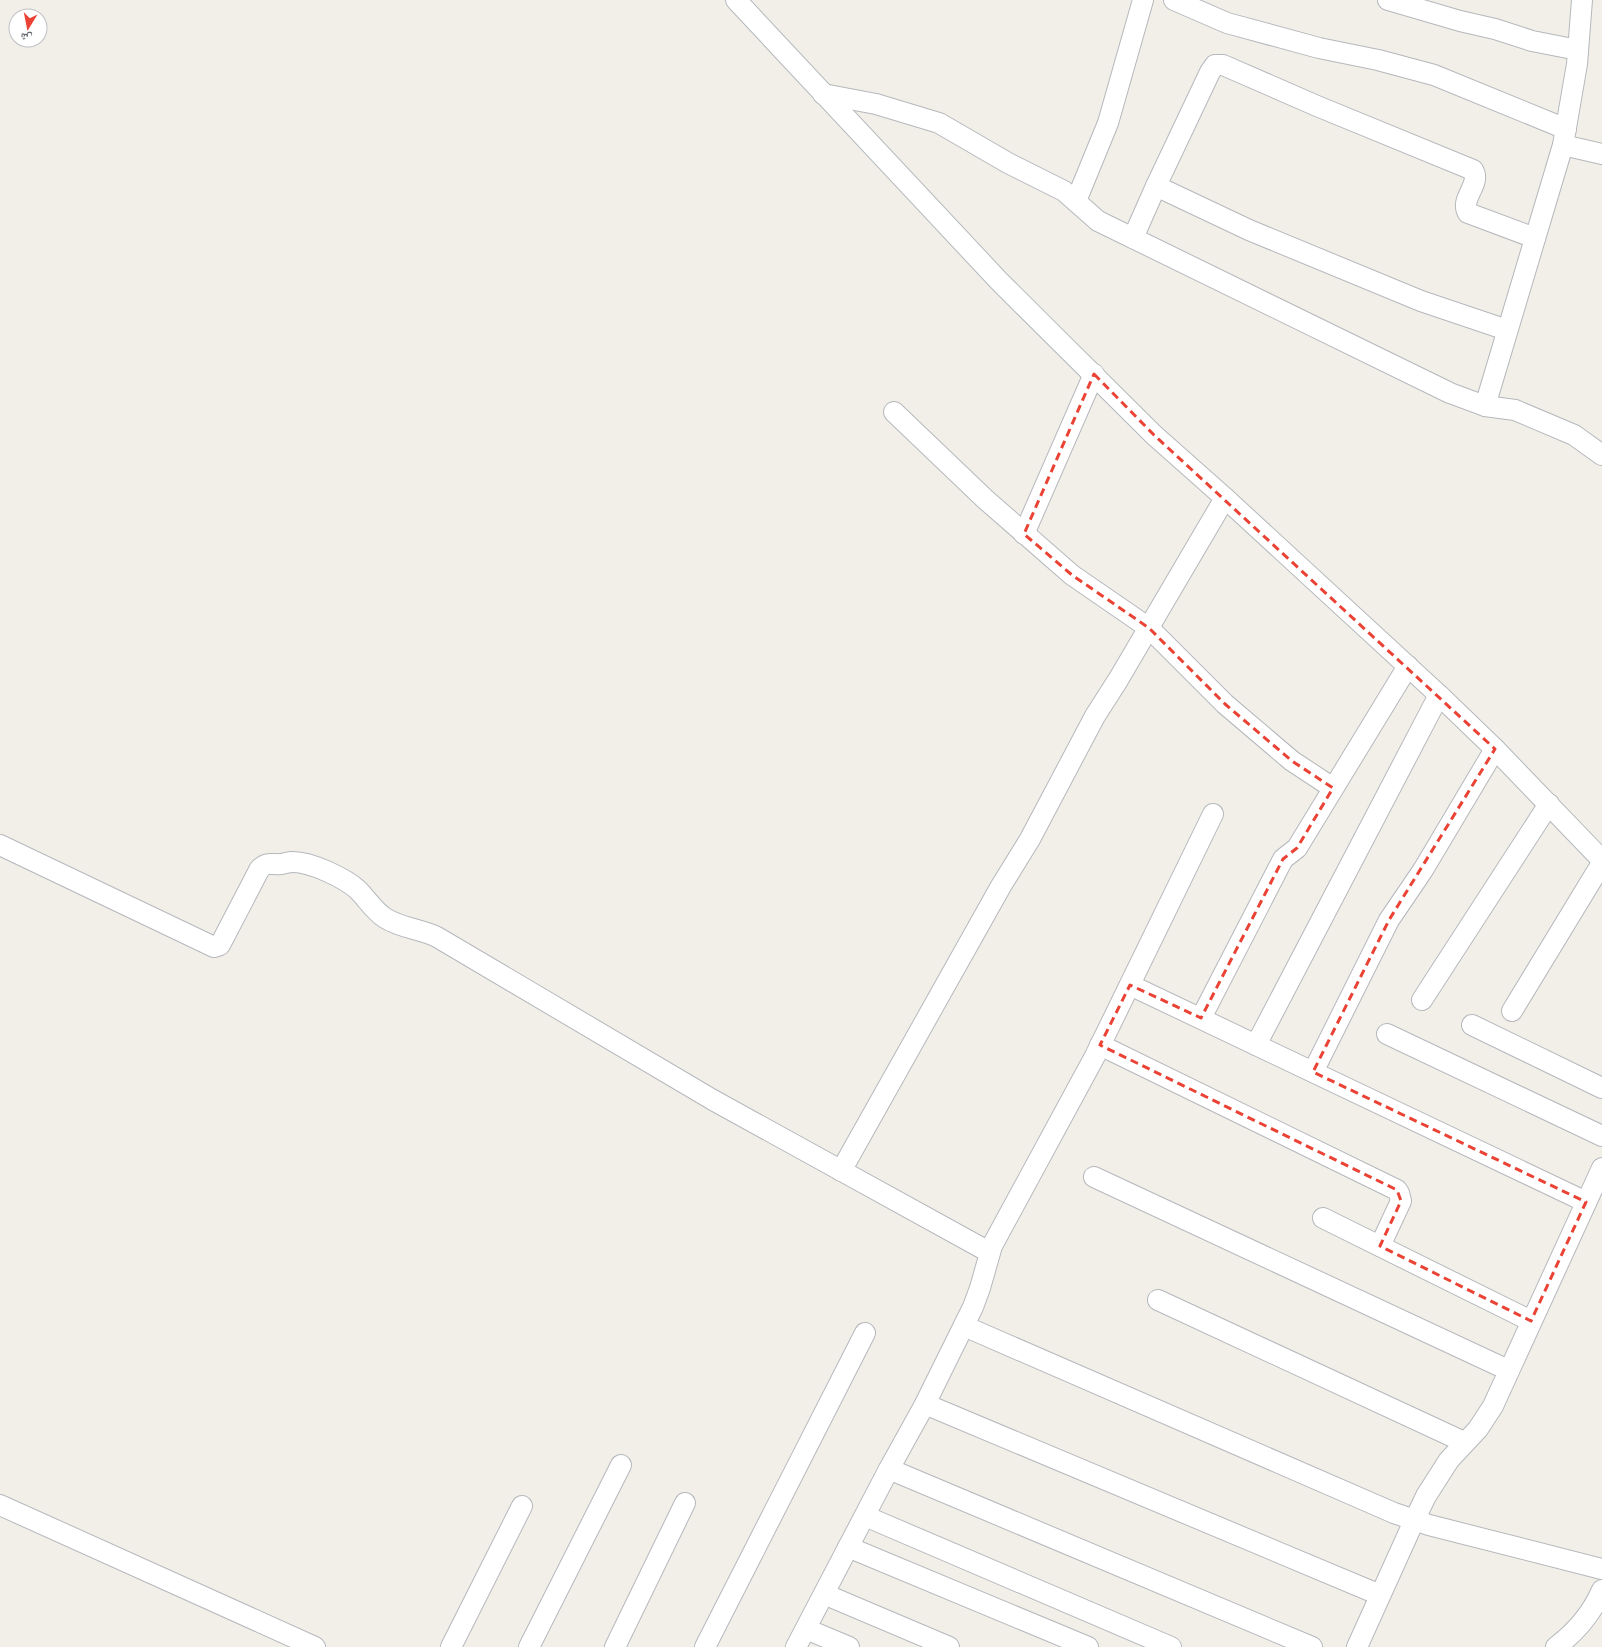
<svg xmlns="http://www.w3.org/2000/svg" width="1602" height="1647" font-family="'Roboto Condensed','Noto Naskh Arabic',sans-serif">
  <rect width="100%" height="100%" fill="#f1efe8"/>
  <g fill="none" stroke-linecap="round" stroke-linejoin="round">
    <g stroke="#b5b8bc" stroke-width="22">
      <g id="minor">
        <path d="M736,0L999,281L1154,435L1225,498L1439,695L1495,749L1602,860"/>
        <path d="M1174,0L1227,23L1319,48L1378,60L1434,75L1566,129"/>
        <path d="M1388,0L1460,21L1495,29L1532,41L1578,50"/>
        <path d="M823,94L876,104L939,123L1008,163L1064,191L1098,221L1450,393L1485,406L1515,410L1574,435L1602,455"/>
        <path d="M1563,145L1602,154"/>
        <path d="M1156,186L1210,72L1215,65H1223L1317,106L1473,170C1482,184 1459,199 1468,213L1535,238"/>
        <path d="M1076,201L1108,123L1143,0"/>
        <path d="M1133,238L1156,186L1249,230L1421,301L1507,330"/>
        <path d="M1485,406L1563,145L1577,64L1582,0"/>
        <path d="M894,412L985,499L1072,575L1149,628L1225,704L1292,761L1333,788"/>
        <path d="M1024,534L1094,374"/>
        <path d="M0,845L214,947L220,945L259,870C266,861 272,865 281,864C286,863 289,862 293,862C311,862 345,878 358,890C367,899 374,911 385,918C401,928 420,929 437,937L713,1100L989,1252"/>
        <path d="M1130,985L1586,1202"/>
        <path d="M1422,1000L1549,804"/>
        <path d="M1512,1011L1602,863"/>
        <path d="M1201,1018L1283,859L1297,848L1408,666"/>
        <path d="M1472,1025L1602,1088"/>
        <path d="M1387,1034L1602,1136"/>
        <path d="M1100,1045L1397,1190L1399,1193L1401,1201L1380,1246"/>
        <path d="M1256,1045L1439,695"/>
        <path d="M1313,1072L1389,920L1423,870L1495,749"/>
        <path d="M841,1171L1001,886L1030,839L1095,716L1118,680L1225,498"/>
        <path d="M1094,1177L1508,1370"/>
        <path d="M1323,1218L1531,1321"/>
        <path d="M1158,1300L1464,1442"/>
        <path d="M964,1326L1394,1513L1429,1525L1602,1569"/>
        <path d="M925,1404L1380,1595"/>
        <path d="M889,1469L1312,1647"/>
        <path d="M0,1505L315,1647"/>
        <path d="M865,1516L1171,1647"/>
        <path d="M848,1547L1088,1647"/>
        <path d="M824,1594L949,1647"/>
        <path d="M806,1629L849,1647"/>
        <path d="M451,1647L522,1506"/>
        <path d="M529,1647L621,1465"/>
        <path d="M615,1647L685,1503"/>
        <path d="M705,1647L865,1333"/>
        <path d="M796,1647L889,1469L925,1404L973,1307L980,1288L992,1246L1095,1056L1213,814"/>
        <path d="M1357,1647L1414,1521L1426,1496L1449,1460L1478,1429L1493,1406L1602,1168"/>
        <path d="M1556,1647C1576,1632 1592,1613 1602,1590"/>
      </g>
    </g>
    <use href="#minor" stroke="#fff" stroke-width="20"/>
  </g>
  <path fill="none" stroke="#ea4335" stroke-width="3" stroke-dasharray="8 5" stroke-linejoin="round" d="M1094,374L1154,435L1495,749L1389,920L1313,1072L1586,1202L1531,1321L1380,1246L1401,1201L1397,1190L1100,1045L1130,985L1201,1018L1283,859L1297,848L1333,788L1292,761L1225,704L1149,628L1072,575L1024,534Z"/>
  <g transform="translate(28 28) rotate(190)"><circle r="19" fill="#ffffff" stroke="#bfc1c3"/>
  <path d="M0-3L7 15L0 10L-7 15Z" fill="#ea4335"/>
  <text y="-6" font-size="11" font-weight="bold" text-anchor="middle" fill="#5f6368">ش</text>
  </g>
</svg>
